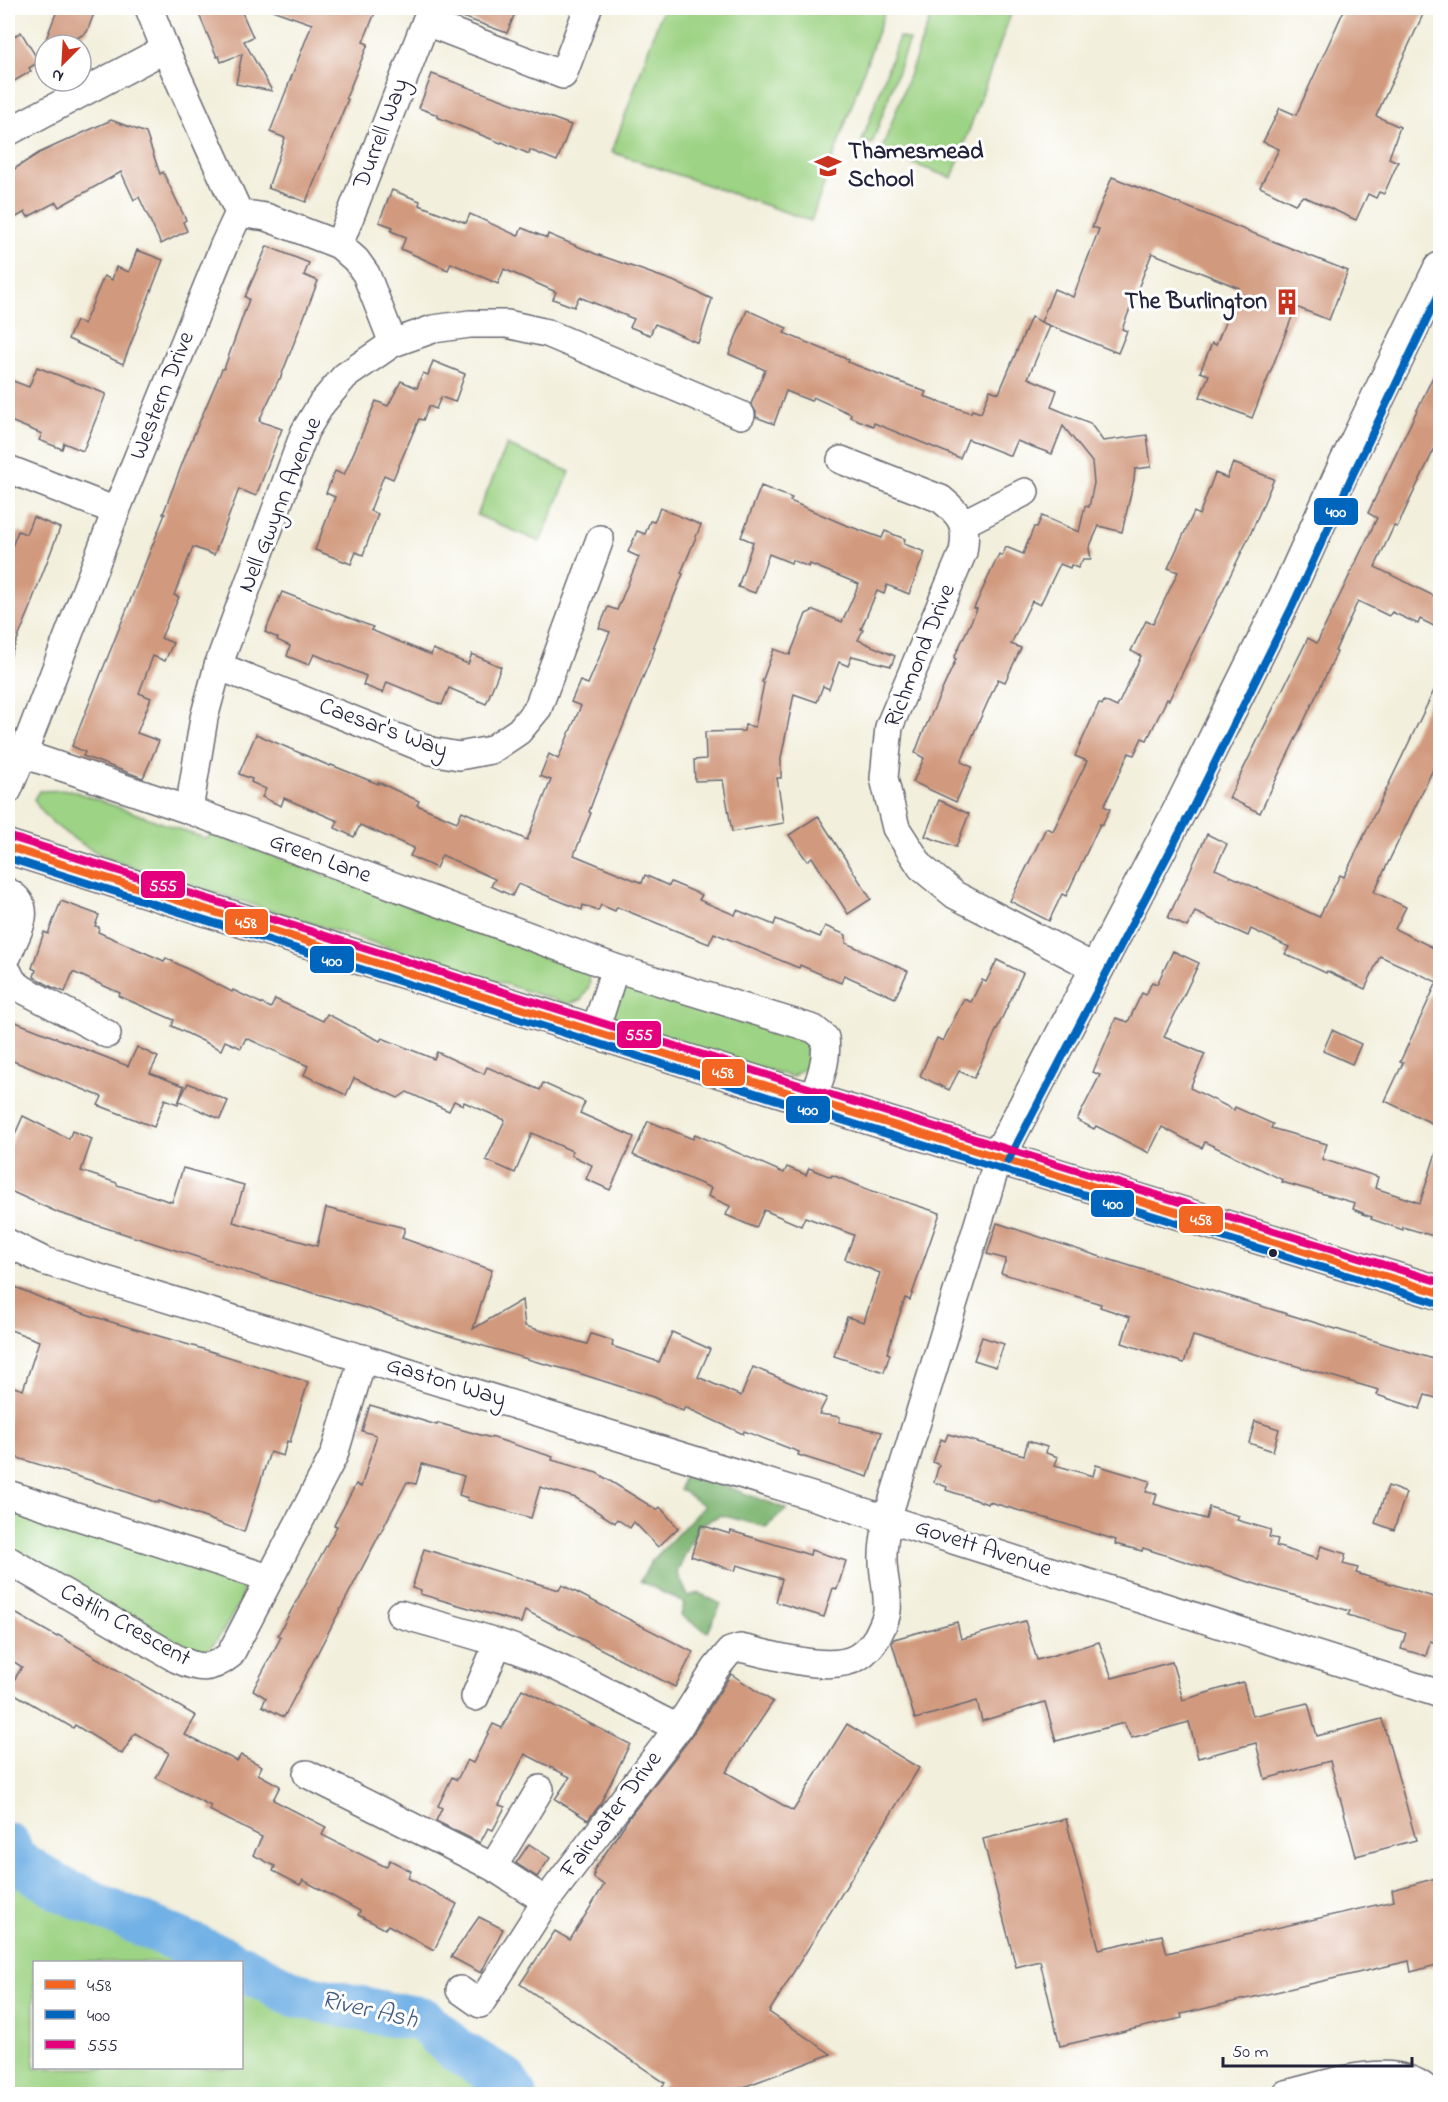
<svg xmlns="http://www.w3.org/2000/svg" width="1448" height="2102" font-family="'Indie Flower',sans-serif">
  <rect width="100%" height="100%" fill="#fff"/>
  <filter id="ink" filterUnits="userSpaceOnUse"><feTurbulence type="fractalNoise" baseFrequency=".0167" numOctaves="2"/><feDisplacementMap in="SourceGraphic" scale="12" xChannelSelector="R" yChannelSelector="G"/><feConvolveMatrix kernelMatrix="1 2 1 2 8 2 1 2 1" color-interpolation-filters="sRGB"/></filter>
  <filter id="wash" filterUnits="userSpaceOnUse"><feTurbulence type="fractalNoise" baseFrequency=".008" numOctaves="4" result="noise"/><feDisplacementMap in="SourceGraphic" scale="24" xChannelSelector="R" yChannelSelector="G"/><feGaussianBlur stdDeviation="1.35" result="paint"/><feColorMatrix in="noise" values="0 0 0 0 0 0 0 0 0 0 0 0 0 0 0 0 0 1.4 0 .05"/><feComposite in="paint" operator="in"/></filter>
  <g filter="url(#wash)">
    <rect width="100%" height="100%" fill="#f2efdc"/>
    <g fill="#9dd384" stroke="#607a60" stroke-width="1.5">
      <path d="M663,8H886L811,221L612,152Z"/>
      <path d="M934,8H1013L952,178L881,152Z"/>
      <path d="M899,37L909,40L872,144L862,141Z"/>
      <path d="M507,445L570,472L540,542L477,515Z"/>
      <path d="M70,790L207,839L211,833L588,971L590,984L581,1000L568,1004L111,860C87,848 45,824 34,799L39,791Z"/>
      <path d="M625,987H646L792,1032L807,1045L808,1065L792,1077L616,1025L609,1015L613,996Z"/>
      <path d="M8,1504L240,1582L243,1591L242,1598C231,1616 215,1653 194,1657L8,1552Z"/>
      <path d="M8,1867L96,1915L123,1916L231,1962H34V2068H242V1967L293,1994L387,2014L422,2019L465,2038L500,2094H8Z"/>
    </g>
    <path fill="#7eb572" stroke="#506c56" stroke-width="1.5" d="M685,1471L787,1509L766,1527L721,1515L699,1525L677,1572L688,1596L699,1593L721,1604L708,1632L681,1616L684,1603L640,1581L651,1562L704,1506L680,1489Z"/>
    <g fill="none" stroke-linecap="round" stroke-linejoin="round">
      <g stroke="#72b1e5" stroke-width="45">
        <path d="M8,1845L15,1860L63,1890L231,1962"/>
        <path d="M242,1967L293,1994L387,2014L422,2019L455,2049L504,2079L514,2094"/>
      </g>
    </g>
    <g id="blocks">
      <g fill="#d19a7e">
        <path d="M58,8H96L87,32L66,45H45V58L29,68L31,71L8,85V33L11,38L21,32L38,60Z"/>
        <path d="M208,8H240L253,37L244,41L272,91L236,84L242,54L221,62L219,56L217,57L198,12Z"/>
        <path d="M272,8H377L363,42L368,44L346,98L348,99L306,202L268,188L285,138L270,132L312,24L272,10Z"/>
        <path d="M446,8H517L507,33L446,11Z"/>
        <path d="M1345,8H1426L1376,116L1400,127L1389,158L1398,162L1384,194L1379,192L1376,198L1368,194L1356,220L1303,196L1295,204L1260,187L1279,149L1263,142L1280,108L1296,115Z"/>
        <path d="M432,74L571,125L557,161L530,150L529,154L502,142L501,143L437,117L438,115L419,108Z"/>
        <path d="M111,120L146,133L160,174L163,172L186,220L183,222L187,231L161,244L139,197L134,200L121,172L59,207L56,202L28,217L25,212L8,222V173L39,153Z"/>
        <path d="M1112,177L1348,271L1329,320L1296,307L1252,418L1200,397L1209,375L1200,372L1212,343L1216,345L1239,288L1152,253L1122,329L1127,331L1118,353L1041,322L1054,289L1073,297L1099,229L1092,227Z"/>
        <path d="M392,190L420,201L419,205L466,223L470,214L518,236L522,228L547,238L548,234L596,254L673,281L712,299L698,343L655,324L650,335L630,327L634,319L579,297L574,307L553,299L556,292L504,269L498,284L451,263L448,270L401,249L406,237L391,231L393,227L379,222Z"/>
        <path d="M267,246L309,263L304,275L318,281L280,379H279L259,421L282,429L256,496L239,489L214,555L193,547L174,595L179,597L161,638L173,643L165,661L153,656L139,693L151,698L137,733L159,741L143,778L83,756L85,752L72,746L165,514H163L187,451L222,369H224L249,299L245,297Z"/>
        <path d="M137,250L163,260L123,364L68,339L76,321L84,324L104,276L112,280L116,267L129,272Z"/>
        <path d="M747,310L787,328L784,333L849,360L848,362L926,392L924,396L971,413L972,410L981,413L990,390L999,393L1031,317L1050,326L1028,378L1057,390L1051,407L1090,423L1103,441L1147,435L1151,467L1135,469L1134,480L1122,532L1099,526L1089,548L1091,559H1083L1078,568L1071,565L1070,568L1060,564L1040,605L1032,601L1011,644L1021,648L1005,682L998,679L961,762L972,767L956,802L913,782L924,758L915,753L921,737L956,659L954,658L977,609L974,608L999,554L1002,556L1006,547L1023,554L1034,527H1037L1042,516L1079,532L1085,506L1089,507L1094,483L1092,462L1063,426L1052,454L1017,441L1011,456L968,439L960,458L874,423L873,426L850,417L851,414L813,397L811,401L786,391L774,424L756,417V412L751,404L765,370L729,354Z"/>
        <path d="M433,361L465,374L455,402L441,397L436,409L429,406L423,420L419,419L393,479L384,475L370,511L378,514L363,555L356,552L351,564L315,550L335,497L326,493L335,471L344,475L376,401L388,406L401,381L417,388L423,373L428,375Z"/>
        <path d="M1440,362V437L1397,527L1394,526L1375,567L1440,599V629L1420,619L1418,624L1392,612L1389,616L1358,601L1335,651L1337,652L1260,813L1229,798L1308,638L1317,643L1377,518L1368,513Z"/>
        <path d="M37,367L106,394L83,451L64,443L62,449L39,440L42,434L8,420V379L29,387Z"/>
        <path d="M1233,463L1274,479L1250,535L1169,700L1167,699L1147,740L1142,738L1134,755L1129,753L1104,806L1110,809L1102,825L1100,824L1066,896L1062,894L1049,921L1010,901L1046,828L1053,831L1087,761L1075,756L1099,703L1102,705L1104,701L1117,707L1141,656L1131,651L1146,621L1153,624L1178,572L1168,568L1194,512L1199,515L1215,473L1227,478Z"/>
        <path d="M761,486L792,498L790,501L843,524L882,538L885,531L905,539L904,544L925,552L909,594L887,585L884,594L877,591L861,629L863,630L858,640L895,656L891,666L852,656L848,666L839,662L829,689L823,686L817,702L794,694L781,758V778H777L784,823L732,832L723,780L695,781L694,760L706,759L705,732L744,731L745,725L755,727L764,683L762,682L774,649L790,655L806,614L814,610L842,622L859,584L810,564L809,567L792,560L791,563L769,554L755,593L738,587L753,542L741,537Z"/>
        <path d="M660,508L701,525L681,573L683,574L653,648H655L594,798L589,812L591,813L574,855L642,883L645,875L669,886L671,882L702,895L699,900L735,915L737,910L774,925L776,919L820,937L825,926L846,935V943L908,971L895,998L844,975L841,983L800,965L799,968L714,933L709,944L617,907L615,911L601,905L598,911L583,905L582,910L518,884L512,896L491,886L495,879L442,855L436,868L410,856L414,848L360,825L354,837L335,828L338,821L284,798L281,806L262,797L266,789L251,782L252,779L239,774L256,734L330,766L331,765L378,784V782L419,801L417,805L457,822L462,811L527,840L551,780L540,776L549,754L558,759L581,706L571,702L580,681L588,684L610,632L599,628L608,607L617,610L639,557L628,552L637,531L645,534L650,521L654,522Z"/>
        <path d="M33,517L60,528L32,601L33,602L8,662V557L18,531L26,534Z"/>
        <path d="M282,592L373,627L371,630L431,655L433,649L468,664L472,654L501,667L486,704L449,688L442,705L387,682L383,693L363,685L366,676L314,654L309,665L287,656L290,646L277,640L278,638L265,632Z"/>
        <path d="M1440,678V755L1374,892L1406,907L1395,929L1440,951V1127L1385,1101L1403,1063L1400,1062L1437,982L1380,956L1365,989L1327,971L1326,973L1285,954L1289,947L1251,929L1248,936L1195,912L1187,927L1168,918L1207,834L1227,844L1215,869L1319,917L1340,875L1344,877Z"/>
        <path d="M939,800L969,814L956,847L925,836Z"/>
        <path d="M818,816L871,899L848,914L812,857L807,861L789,835Z"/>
        <path d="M61,901L99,915L95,926L99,927L98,932L164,961L166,958L232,992L233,990L271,1008L275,999L323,1021L327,1014L380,1041L382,1038L434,1059L437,1052L484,1074L487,1067L540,1090L543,1083L585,1102L580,1113L634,1137L610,1190L586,1179L592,1165L571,1155L572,1151L532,1133L515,1173L486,1160L505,1120L464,1102L463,1105L454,1101L449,1111L407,1092L398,1098L354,1078L346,1095L304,1075L308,1066L246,1038L241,1048L225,1041L221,1050L172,1026L174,1020L119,996L120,993L73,972L65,992L52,987L34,977L36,970L32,968L44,932L48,934Z"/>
        <path d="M1173,951L1199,963L1164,1037L1205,1054L1190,1088L1234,1110L1235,1107L1273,1124L1271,1128L1327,1144L1322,1159L1378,1177L1375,1188L1420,1203L1436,1153L1440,1154V1238L1403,1227V1230L1371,1219L1372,1217L1362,1214L1363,1213L1353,1209L1355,1203L1282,1182L1283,1180L1205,1142L1202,1148L1162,1127L1149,1153L1096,1126L1094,1129L1077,1120L1100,1075L1093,1072L1116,1018L1128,1022L1142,993L1146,995L1152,982L1157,984Z"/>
        <path d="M997,960L1023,973L974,1078L959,1071L949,1090L920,1076L937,1038L943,1041L964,999L971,1002L982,980L986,982Z"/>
        <path d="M8,1019L128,1066L137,1047L158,1057L150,1073L184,1086L178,1104L165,1099L154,1127L98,1105L102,1097L8,1059Z"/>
        <path d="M1332,1030L1361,1044L1352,1064L1323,1051Z"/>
        <path d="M188,1083L228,1101L220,1119L179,1101Z"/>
        <path d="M23,1116L69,1139L72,1131L92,1139L81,1171L117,1183V1185L172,1202L183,1168L244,1185L233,1222L317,1246L326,1208L405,1228L402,1238L492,1270L473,1329L522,1300L525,1326L587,1344L591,1334L613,1341L612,1346L659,1362L672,1332L710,1349L698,1377L741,1396L753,1367L827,1398L819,1414L840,1417L839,1422L882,1432L868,1477L798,1455L799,1452L744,1431L743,1434L685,1407L683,1411L653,1397L572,1371L534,1361L420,1327L369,1309L266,1279L59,1213L8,1190V1150Z"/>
        <path d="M648,1121L693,1139L695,1134L784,1173L787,1167L806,1175L809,1168L831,1177L832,1175L872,1191L940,1213L910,1300L905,1298L887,1353L890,1354L884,1372L834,1356L847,1317L864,1322L880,1273L845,1259L854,1235L805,1217L801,1226L764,1210L756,1228L726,1215L730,1206L708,1196L711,1188L633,1155Z"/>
        <path d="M997,1223L1098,1256L1440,1361V1399L1425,1395L1420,1409L1377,1395L1379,1390L1193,1336L1184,1363L1122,1343L1130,1317L1100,1307L1101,1304L1001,1273L1006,1259L987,1254Z"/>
        <path d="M8,1284L58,1305L108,1321L213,1352L308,1382L290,1442L287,1441L283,1456L270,1452L244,1532L159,1501L158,1503L112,1487L8,1455V1385L23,1390L39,1341L8,1329Z"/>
        <path d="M982,1337L1004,1344L996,1367L974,1360Z"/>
        <path d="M370,1405L437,1425L438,1423L491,1438V1437L553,1457L552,1460L597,1473L657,1510L660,1507L678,1528L658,1547L634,1522L630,1528L617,1519L615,1523L576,1498L540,1487L531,1518L467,1500L468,1498L459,1495L464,1476L422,1464L416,1484L407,1482L284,1717L262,1706L266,1698L253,1690L281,1637L278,1635L337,1526L334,1525L356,1484L361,1487L376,1438V1435L362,1431Z"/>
        <path d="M1255,1421L1279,1429L1273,1451L1249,1443Z"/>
        <path d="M948,1434L1024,1455L1028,1441L1047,1447L1046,1453L1058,1457L1055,1465L1093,1476L1096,1465L1150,1481L1146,1492L1157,1494L1154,1504L1206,1519L1209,1507L1239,1516L1237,1520L1271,1530L1269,1537L1278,1539L1276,1546L1317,1559L1321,1546L1346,1554L1343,1564L1358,1568L1356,1573L1440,1599V1644L1430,1641L1426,1656L1401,1649L1406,1633L1348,1615L1350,1611L1268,1588L1143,1548L1142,1551L1115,1544L1116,1540L1049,1519L989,1502L988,1504L946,1490L947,1487L934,1482L939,1465L933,1462L941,1439L945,1441Z"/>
        <path d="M1388,1486L1406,1493L1394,1530L1375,1523Z"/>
        <path d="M701,1525L730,1534L731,1531L810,1555L811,1550L846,1561L837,1589L833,1588L824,1617L776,1602L782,1579L737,1565L735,1571L691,1556Z"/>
        <path d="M424,1549L559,1590L562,1585L693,1652L675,1687L525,1610L521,1623L420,1594L421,1591L412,1588Z"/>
        <path d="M8,1609L57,1637L58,1635L196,1716L185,1735L237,1761L241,1755L262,1766L258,1774L280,1786L273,1800L326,1827L322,1835L386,1867L390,1860L411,1871L408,1878L457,1904L434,1950L388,1925L385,1929L358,1915L360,1911L303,1880L300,1885L273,1871L275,1866L253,1855L262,1837L209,1810L211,1806L156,1778L169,1753L135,1733L122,1754L75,1725L73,1728L8,1690L22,1667L8,1658Z"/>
        <path d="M1025,1621L1037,1660L1099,1642L1112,1678L1172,1662L1183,1700L1243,1682L1252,1716L1308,1703L1317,1736L1382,1719L1416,1840L1356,1856L1330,1761L1265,1779L1256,1743L1198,1758L1189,1722L1131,1738L1124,1723L1056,1741L1045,1702L982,1721L977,1701L915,1719L892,1643L894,1639L957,1622L961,1639Z"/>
        <path d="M731,1674L773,1702L726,1772L793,1811L847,1724L919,1768L769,2012L831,2054L725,2094H656L665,2083L520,1984L555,1931L570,1940L604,1885L594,1878V1870L631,1815L691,1737Z"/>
        <path d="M522,1689L630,1744L599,1806L588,1820L555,1799L570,1777L525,1754L499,1805L505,1807L493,1830L488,1828L480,1843L436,1821L442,1808L438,1806L452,1777L457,1780L467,1760L473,1763L493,1724L502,1728Z"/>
        <path d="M1066,1819L1099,1949L1162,1935L1167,1953L1394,1901L1392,1890L1440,1877V1964L1411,1972L1409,1961L1181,2014L1182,2018L1060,2046L1040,1961L1016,1967L983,1839Z"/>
        <path d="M529,1844L550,1858L537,1877L516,1863Z"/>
        <path d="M479,1917L503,1929L481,1973L451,1957Z"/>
      </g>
    </g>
  </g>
  <g filter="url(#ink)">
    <use href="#blocks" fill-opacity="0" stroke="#6b6a73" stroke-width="1.5"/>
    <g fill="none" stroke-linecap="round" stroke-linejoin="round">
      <g stroke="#6b6a73" stroke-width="30">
        <g id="street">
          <path d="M426,22L563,75L588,8"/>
          <path d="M8,132L165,49"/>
          <path d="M239,213L266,217L339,245L431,8"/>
          <path d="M339,245L356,260L366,274L393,343"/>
          <path d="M841,460L941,499C962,516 968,525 963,552L889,727L884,778L896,828L921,867L955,895L1097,969"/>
          <path d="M8,469L116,511"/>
          <path d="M964,523L1025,492"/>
          <path d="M218,666L431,751L459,756L491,750L519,731L538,708L600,539"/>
          <path d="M23,754L189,810L615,968L814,1029L825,1038C828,1059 820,1080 812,1100"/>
          <path d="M8,790L23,754L116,511L224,245L239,213L165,49L149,8"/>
          <path d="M189,810L204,718L218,666L305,431L322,403L345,376L393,343L433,329L470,324H507L547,333L741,415"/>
          <path d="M8,892C36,908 16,932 8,955"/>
          <path d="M8,972L13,982L24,990L107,1034"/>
          <path d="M595,1031L615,968"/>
          <path d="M8,1243L44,1261L887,1519L1440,1694"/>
          <path d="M8,1494L269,1578"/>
          <path d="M8,1560L177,1659C199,1669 210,1671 230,1655L334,1455L363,1358"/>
          <path d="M400,1614C439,1626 480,1635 518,1650C573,1672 625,1702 678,1728"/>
          <path d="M475,1697L498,1643"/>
          <path d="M307,1774L493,1867L546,1901"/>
          <path d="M493,1867L540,1789"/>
          <path d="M460,1990L480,2004L546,1901L678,1728L716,1668L730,1651L740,1648C771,1654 830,1674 858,1657C866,1652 872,1645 877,1637C881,1629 886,1620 887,1611C889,1592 882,1574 883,1556C883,1544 886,1531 887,1519L999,1156"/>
          <path d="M1286,2094C1326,2085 1399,2057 1431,2094"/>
        </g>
      </g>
      <g stroke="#6b6a73" stroke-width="36">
        <g id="secondary">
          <path d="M8,847L812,1100L1440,1293"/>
          <path d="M999,1156L1183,804L1283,602L1343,470L1440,269"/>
        </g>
      </g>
      <use href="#street" stroke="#fff" stroke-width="27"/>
      <use href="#secondary" stroke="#fff" stroke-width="33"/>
      <g stroke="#fff" stroke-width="12">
        <path id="bus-1" d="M8,847L812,1100L1440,1293"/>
      </g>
      <g stroke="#fff" stroke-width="12">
        <g id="bus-2">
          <path d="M8,858L809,1110L1437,1303"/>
          <path d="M1008,1161L1192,809L1292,607L1353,474L1440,292"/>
        </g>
      </g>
      <g stroke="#fff" stroke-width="12">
        <path id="bus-3" d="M11,837L815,1090L1440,1282"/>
      </g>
      <use href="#bus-1" stroke="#f26522" stroke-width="8"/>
      <use href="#bus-2" stroke="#0065bd" stroke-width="8"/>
      <use href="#bus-3" stroke="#e5007d" stroke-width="8"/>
    </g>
  </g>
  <defs>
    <g id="school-bare" transform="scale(2.07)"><path d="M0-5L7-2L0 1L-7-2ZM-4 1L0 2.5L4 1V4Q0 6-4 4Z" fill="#c8321e" stroke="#fff" stroke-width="2.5" paint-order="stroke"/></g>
    <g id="building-bare" transform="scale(2.07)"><path d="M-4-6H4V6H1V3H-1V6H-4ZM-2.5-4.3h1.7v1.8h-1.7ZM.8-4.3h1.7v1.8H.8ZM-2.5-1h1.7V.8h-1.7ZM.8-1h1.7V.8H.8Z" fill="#c8321e" stroke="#fff" stroke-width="2.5" paint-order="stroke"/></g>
  </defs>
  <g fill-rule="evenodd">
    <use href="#school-bare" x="828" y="166"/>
    <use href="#building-bare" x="1287" y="302"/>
  </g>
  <circle fill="#22223b" stroke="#fff" stroke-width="2" cx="1273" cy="1253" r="5"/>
  <g text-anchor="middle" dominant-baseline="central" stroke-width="6" stroke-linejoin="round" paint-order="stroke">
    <g font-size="24" fill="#22223b" stroke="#fff">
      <text transform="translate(382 134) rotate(-69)">Durrell Way</text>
      <text transform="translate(163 396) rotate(-68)">Western Drive</text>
      <text transform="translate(281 505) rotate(-68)">Nell Gwynn Avenue</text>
      <text transform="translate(921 656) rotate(-68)">Richmond Drive</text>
      <text transform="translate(383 729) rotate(20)">Caesar's Way</text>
      <text transform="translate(320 859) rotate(20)">Green Lane</text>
      <text transform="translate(446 1383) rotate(17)">Gaston Way</text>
      <text transform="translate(983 1549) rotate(18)">Govett Avenue</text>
      <text transform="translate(125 1626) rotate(29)">Catlin Crescent</text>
      <text transform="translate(612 1815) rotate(-53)">Fairwater Drive</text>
    </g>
    <g font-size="24" font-weight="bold" fill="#22223b" stroke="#fff" text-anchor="start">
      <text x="848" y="152">Thamesmead<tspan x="848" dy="28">School</tspan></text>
      <text x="1267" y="302" text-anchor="end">The Burlington</text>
    </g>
    <g font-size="26" font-style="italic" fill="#425b7f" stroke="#fff">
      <text transform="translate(369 2011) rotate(13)">River Ash</text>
    </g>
  </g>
  <g stroke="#fff" stroke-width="2">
    <rect x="1313" y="497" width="46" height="29" rx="6" fill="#0065bd"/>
    <rect x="140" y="870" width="46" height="29" rx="6" fill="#e5007d"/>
    <rect x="224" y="908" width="45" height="28" rx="6" fill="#f26522"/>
    <rect x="309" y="945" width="46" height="29" rx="6" fill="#0065bd"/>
    <rect x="616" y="1020" width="46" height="29" rx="6" fill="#e5007d"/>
    <rect x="701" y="1058" width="45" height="29" rx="6" fill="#f26522"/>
    <rect x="785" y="1095" width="46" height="29" rx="6" fill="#0065bd"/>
    <rect x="1090" y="1189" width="45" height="29" rx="6" fill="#0065bd"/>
    <rect x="1178" y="1205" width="46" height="29" rx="6" fill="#f26522"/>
  </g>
  <g font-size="16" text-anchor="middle" font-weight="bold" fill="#fff">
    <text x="1336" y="517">400</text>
    <text x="163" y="891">555</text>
    <text x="246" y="928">458</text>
    <text x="332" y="966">400</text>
    <text x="639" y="1040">555</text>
    <text x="723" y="1078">458</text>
    <text x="808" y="1115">400</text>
    <text x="1113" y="1209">400</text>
    <text x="1201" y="1225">458</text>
  </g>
  <rect width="1448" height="2102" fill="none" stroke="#fff" stroke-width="30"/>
  <rect x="33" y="1961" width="210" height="108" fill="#ffffff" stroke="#a7a7b1" stroke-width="1.5"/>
  <rect x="45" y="1980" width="30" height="9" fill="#f26522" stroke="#a7a7b1" stroke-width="1.5"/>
  <text x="87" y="1991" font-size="18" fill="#22223b">458</text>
  <rect x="45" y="2010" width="30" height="9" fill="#0065bd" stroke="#a7a7b1" stroke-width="1.5"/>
  <text x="87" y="2021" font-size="18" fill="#22223b">400</text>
  <rect x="45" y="2040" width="30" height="9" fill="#e5007d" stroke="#a7a7b1" stroke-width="1.5"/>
  <text x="87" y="2051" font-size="18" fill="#22223b">555</text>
  <g transform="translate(63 63) rotate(204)"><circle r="28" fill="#ffffff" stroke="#a7a7b1" stroke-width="1.5"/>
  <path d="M0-4.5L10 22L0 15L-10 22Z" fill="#c8321e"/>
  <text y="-9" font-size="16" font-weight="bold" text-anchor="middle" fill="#22223b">N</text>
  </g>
  <path d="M1223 2057v9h189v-9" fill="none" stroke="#22223b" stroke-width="3"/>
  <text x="1232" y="2057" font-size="18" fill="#22223b" stroke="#ffffff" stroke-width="4.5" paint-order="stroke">50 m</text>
</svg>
